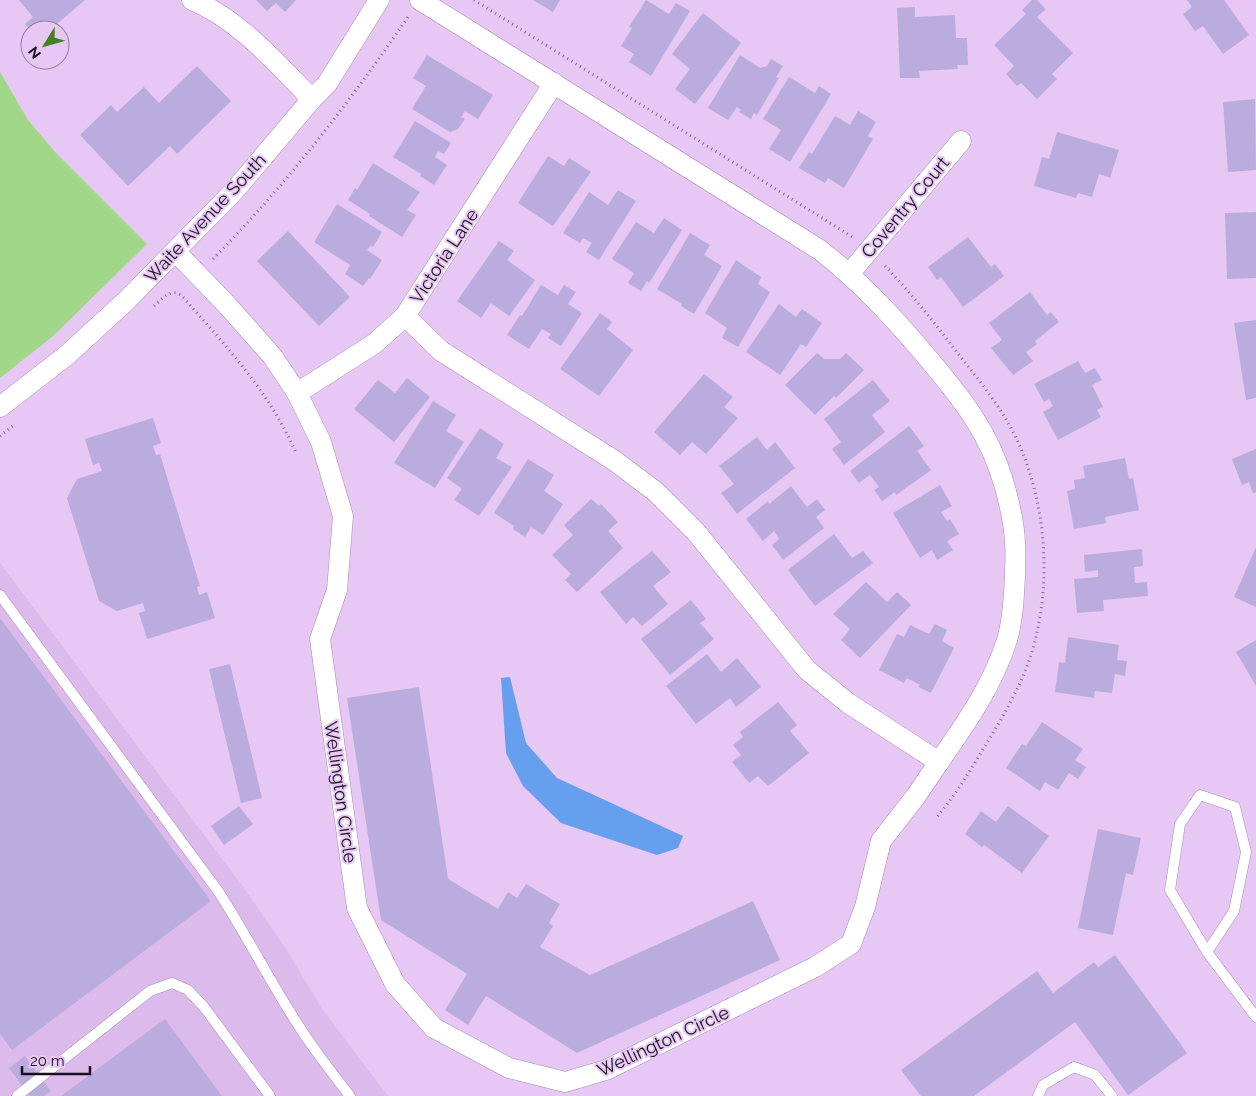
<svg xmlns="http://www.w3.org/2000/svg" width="1256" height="1096" font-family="Raleway,sans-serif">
  <rect width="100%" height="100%" fill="#e7c7f4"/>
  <path fill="#ddbaec" d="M0,563L244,888L288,952L322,1009L388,1096H0Z"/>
  <path fill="#a1d788" d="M0,72L28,120L56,153L147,244L52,337L0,378Z"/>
  <path fill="#659fed" d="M510,677L526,743L557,778L683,836L678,848L657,855L561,823L523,786L506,753L501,678Z"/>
  <g fill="#baadde">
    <path d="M19,0H85L50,30H30L25,24L33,17Z"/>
    <path d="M256,0H296L285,12L276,3L267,11Z"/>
    <path d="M533,0H560L553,12Z"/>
    <path d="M646,0L669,14L676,3L690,11L651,76L629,62L634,54L621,46L632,28L629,27Z"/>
    <path d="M1032,0H1037L1046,9L1037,17L1073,53L1052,74L1057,79L1037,99L1021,83L1017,86L1006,74L1014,66L994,45L1026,14L1022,10Z"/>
    <path d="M1187,0H1224L1249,35L1223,54L1203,26L1195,31L1183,14L1192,7Z"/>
    <path d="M915,7V17L955,15L956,38H967L968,65H957L958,69L919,71L920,78H900L897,8Z"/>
    <path d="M703,13L741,43L695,104L675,89L690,69L672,54Z"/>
    <path d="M427,55L493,95L478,119L465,111L461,117L465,119L458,129L450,132L412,109L426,86L413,78Z"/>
    <path d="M740,55L760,68L767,66L771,59L783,66L776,77L779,78L757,115L754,113L751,119L739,112L741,110L737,107L728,120L708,108Z"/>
    <path d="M197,66L231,101L177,154L170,146L128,186L80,135L111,105L117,112L144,87L159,103Z"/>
    <path d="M789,77L815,93L819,86L831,94L790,162L769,149L781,130L763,119Z"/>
    <path d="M1255,99L1256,170L1228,172L1223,102Z"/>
    <path d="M858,111L876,122L868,136L873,139L844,188L828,178L825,183L799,168L809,152L812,154L835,116L850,125Z"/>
    <path d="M415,121L451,143L444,154L438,151L435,157L447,165L434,185L420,176L421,174L393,157Z"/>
    <path d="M1057,132L1119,150L1110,178L1099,174L1092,197L1078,193L1076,198L1034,186L1042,157L1049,159Z"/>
    <path d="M548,156L564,166L569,158L591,172L553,226L518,203Z"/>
    <path d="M373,163L420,192L407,210L416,215L402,237L369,216L370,214L348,200L355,188L357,190Z"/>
    <path d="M618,190L636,201L599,260L586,252L592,243L583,238L580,243L563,233L589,192L608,205Z"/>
    <path d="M337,204L382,232L373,247L371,245L367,250L382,260L370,279L369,278L363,286L345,274L350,265L314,242Z"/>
    <path d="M1256,212V278L1227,279L1225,213Z"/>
    <path d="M664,218L682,230L649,283L647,281L641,291L628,283L634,273L612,259L636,222L654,233Z"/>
    <path d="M288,231L350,297L319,326L257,261Z"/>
    <path d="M690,233L710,245L704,255L722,266L694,314L681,306L682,304L657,289Z"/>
    <path d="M968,237L991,267L995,264L1004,276L963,307L941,277L937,280L928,267Z"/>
    <path d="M499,241L514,251L507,260L535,280L509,316L491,303L481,318L457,301Z"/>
    <path d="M736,260L761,277L758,284L770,292L738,347L722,338L727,328L705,313Z"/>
    <path d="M541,285L558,295L564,285L576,292L568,304L582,313L561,346L548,338L551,334L542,329L529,349L507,335L520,315L522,316Z"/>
    <path d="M1030,292L1047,315L1051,312L1059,322L1035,341L1037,344L1026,352L1033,361L1013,375L991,348L1002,340L989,323Z"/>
    <path d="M779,304L796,317L802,309L822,323L806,347L801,344L780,375L746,352Z"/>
    <path d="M600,313L612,322L607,329L633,350L599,396L560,369Z"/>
    <path d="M1256,320V398L1246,400L1234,323Z"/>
    <path d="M817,353L824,359H840L846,353L864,370L836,398L834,396L815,415L785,385Z"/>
    <path d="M1078,361L1085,373L1095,368L1102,380L1092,385L1103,407L1097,410L1101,417L1058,440L1043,412L1053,406L1049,399L1044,402L1034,384Z"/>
    <path d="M704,374L733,397L724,407L738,418L706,454L692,442L680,455L654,432Z"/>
    <path d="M407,378L430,397L394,442L354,409L378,380L395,393Z"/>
    <path d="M873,380L890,401L872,415L885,432L844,465L832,449L841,442L824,419Z"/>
    <path d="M433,401L456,415L446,431L464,442L435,488L394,463Z"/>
    <path d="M153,418L161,443L153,446L156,455L160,454L200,586L197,587L199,595L207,592L215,618L147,639L139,613L145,611L143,603L117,611L99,601L67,498L77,479L102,471L99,463L93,465L85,439Z"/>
    <path d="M909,426L924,446L917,451L931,470L896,495L895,492L882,501L874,490L879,487L870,475L859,483L850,471Z"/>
    <path d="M480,428L504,444L496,458L512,467L479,516L454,500L462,489L447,478Z"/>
    <path d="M757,437L767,450L775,442L795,468L737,514L721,493L734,484L719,466Z"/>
    <path d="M1256,449V492L1253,493L1249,482L1242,485L1232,459Z"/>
    <path d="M1125,458L1129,479L1133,478L1139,510L1105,517L1106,523L1074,529L1067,491L1075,489L1074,480L1085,478L1083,466Z"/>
    <path d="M528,459L554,475L544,491L563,504L543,535L531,527L525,537L513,529L514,526L494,513Z"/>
    <path d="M940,485L952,506L941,512L947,521L950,519L959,534L947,541L953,550L937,560L932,550L920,558L893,513Z"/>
    <path d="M791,486L807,507L817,499L825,510L816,517L824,528L783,560L772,545L779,539L774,531L763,541L746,519L768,501L769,504Z"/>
    <path d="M591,499L599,506L601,504L618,522L608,531L623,548L577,592L565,580L571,574L552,555L573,535L564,525Z"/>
    <path d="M834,534L852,558L863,551L873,563L815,606L788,570Z"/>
    <path d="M1256,547V607L1234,597Z"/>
    <path d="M1142,549L1143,566L1134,567L1135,583L1147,582L1148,596L1103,600L1104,611L1077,613L1074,579L1098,577V570L1085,572L1084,555Z"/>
    <path d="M652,551L671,572L653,586L668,604L642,626L633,617L626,624L600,592Z"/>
    <path d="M866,582L887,602L897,592L911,605L860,658L841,640L850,629L833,614Z"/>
    <path d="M691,600L706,619L700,623L714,639L670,675L641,639Z"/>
    <path d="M0,618L211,901L12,1050L0,1034Z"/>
    <path d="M935,624L947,630L942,641L954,648L931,693L918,687L920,685L907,678L904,683L879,670L897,634L904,637L910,625L929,634Z"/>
    <path d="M1068,637L1119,645L1117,660L1127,661L1125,676L1115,674L1112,693L1095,691L1094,698L1055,692L1059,662L1065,663Z"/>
    <path d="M1256,640V686L1236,652Z"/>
    <path d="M707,654L721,672L737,658L761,687L736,707L730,698L696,724L666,686Z"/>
    <path d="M230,664L262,798L241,803L209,669Z"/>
    <path d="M419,687L448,879L498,909L508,892L517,898L526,884L560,904L549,923L553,926L540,947L590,975L753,901L780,960L577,1053L486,996L468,1025L445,1010L467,974L381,920L347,698Z"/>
    <path d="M778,702L797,725L790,731L809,753L768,786L758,776L749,783L732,762L741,755L733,745L743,737L740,732Z"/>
    <path d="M1042,722L1083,749L1075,760L1086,767L1078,779L1069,773L1058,790L1045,782L1040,791L1006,768L1022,744L1026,746Z"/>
    <path d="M239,806L253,824L224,845L211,826Z"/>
    <path d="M1008,806L1049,836L1022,873L984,845L982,847L965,834L981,811L996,822Z"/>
    <path d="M1098,829L1141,838L1133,875L1126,873L1113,935L1078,928Z"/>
    <path d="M1115,955L1187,1053L1128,1095L1075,1022L974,1096H921L901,1070L1037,971L1053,993L1094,962L1098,967Z"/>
    <path d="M165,1019L222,1096H61Z"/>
    <path d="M25,1056L51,1091L44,1096H30L9,1068Z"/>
  </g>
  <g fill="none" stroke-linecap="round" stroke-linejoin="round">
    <g stroke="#a98ab5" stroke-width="11">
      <g id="service">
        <path d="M0,595L218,891C244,931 265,972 290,1012C308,1042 329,1069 350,1096"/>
        <path d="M1207,952L1234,911L1246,852L1235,807L1200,795L1180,824L1170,890L1207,952L1256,1017"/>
        <path d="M17,1096L150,991L172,983L188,990L204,1007L270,1096"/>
        <path d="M1038,1096L1043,1085L1074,1067L1095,1075L1112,1096"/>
      </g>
    </g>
    <g stroke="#a98ab5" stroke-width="21">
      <g id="minor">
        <path d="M192,0C240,20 276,63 312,99"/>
        <path d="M176,252L228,306L273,357L297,393L321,442L343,516L337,590L320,639L357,908L395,984L434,1028L509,1068L565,1082L606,1070L815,967L851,944L865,907L881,841L916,796L939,762"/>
        <path d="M850,273L961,141"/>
        <path d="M405,316L441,351L615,461L656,492L696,532L807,670L848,703L939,762C966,723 993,685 1007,640C1013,620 1014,596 1015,576C1015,565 1016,553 1015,542C1014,519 1005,483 996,461C982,424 957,393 932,363C897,321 863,284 820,250L420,0"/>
        <path d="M297,393L374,344L405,316L554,83"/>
        <path d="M0,407L67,355L126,301L235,190L312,99L327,84L379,0"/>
      </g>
    </g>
    <g stroke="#806b89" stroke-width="3" stroke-dasharray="1 4" stroke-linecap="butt">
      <path d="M474,0L854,238"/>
      <path d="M213,259C286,185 349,103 408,17"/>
      <path d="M885,266C912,294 936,325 960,356C982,384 1004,411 1019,444C1046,506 1052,582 1033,648C1023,683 1004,715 985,746C970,771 955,796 936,818"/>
      <path d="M154,306C162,299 171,287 182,296C226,346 269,391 296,453"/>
      <path d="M0,436L14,425"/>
    </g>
    <use href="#service" stroke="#fff" stroke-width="10"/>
    <use href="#minor" stroke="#fff" stroke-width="20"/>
  </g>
  <g text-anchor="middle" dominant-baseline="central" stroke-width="4" stroke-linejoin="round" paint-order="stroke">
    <g font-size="18" fill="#190e1d" stroke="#e7c7f4">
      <text transform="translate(905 207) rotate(-50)">Coventry Court</text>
      <text transform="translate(205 218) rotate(-47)">Waite Avenue South</text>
      <text transform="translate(444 256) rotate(-57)">Victoria Lane</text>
      <text transform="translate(341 792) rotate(82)">Wellington Circle</text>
      <text transform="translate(663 1041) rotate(-25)">Wellington Circle</text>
    </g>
  </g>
  <g transform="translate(45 45) rotate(233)"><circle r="24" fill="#e7c7f4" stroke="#957d9e"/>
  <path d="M0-4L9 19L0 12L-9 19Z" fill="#44811f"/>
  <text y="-8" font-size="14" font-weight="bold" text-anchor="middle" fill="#190e1d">N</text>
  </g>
  <path d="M22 1066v8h68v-8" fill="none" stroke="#190e1d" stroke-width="2.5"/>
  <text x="30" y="1066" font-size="15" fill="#190e1d" stroke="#e7c7f4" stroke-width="4" paint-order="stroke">20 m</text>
</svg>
